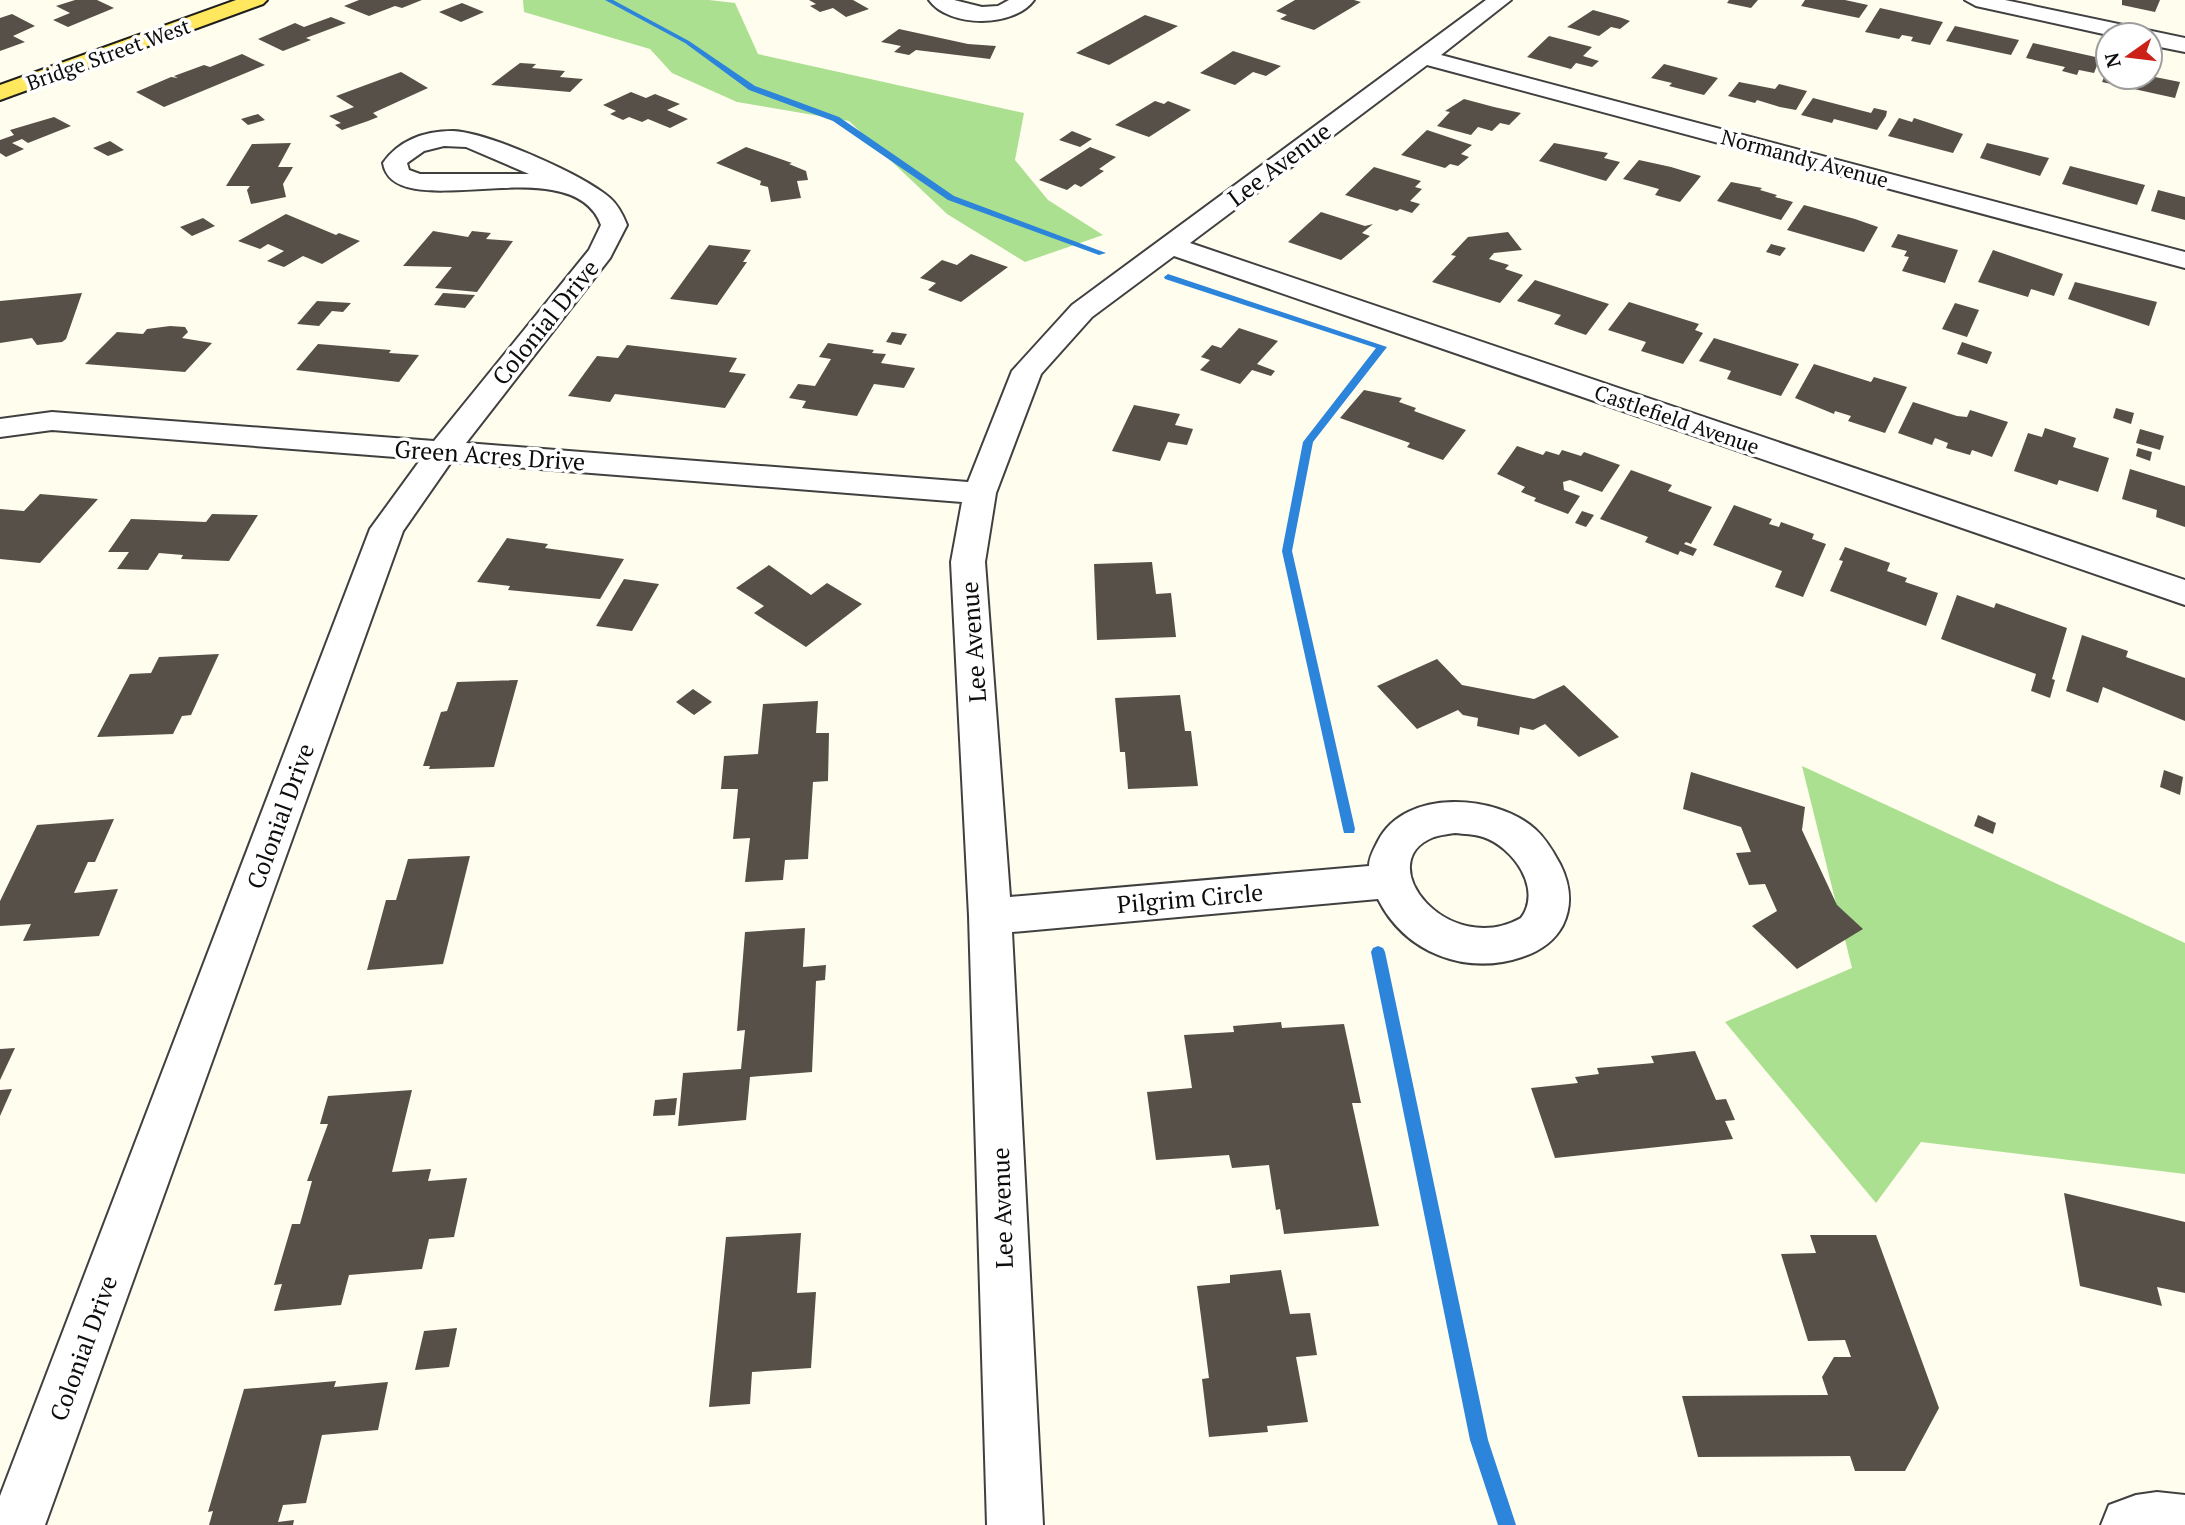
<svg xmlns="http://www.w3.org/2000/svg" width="2185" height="1525" font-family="'PT Serif',serif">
  <rect width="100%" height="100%" fill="#fffdee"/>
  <g fill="#ace091">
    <path d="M523,0H709L735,3L758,54L1024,113L1015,160L1048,200L1103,235L1025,262L947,214L849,121L737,102L672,73L650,49L524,12Z"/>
    <path d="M1802,766L2185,943V1174L1921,1142L1876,1203L1725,1022L1852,968Z"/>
  </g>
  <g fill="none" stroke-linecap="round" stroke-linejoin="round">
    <g fill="#2c84db" fill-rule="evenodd">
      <path d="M605,0H613L689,41L755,86L839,117L954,196L1106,253L1099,255L948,200L833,121L749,90L685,43Z"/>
      <path d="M1168,274L1387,347L1313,442L1292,551L1355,829L1354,833H1344L1343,829L1282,551L1303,442L1376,348L1165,279L1164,277Z"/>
      <path d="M1378,946L1383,948L1385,952L1488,1440L1516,1525H1498L1470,1440L1371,952L1373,948Z"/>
    </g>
  </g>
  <g fill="#575049">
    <path d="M75,0H97L114,8L68,27L53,20L70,13L56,6Z"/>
    <path d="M359,0H422L402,8L395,6L369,16L344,6Z"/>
    <path d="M809,0H853L869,9L846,17L833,8L820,12L810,6L816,4Z"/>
    <path d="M1295,0H1354L1361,2L1314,30L1280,19L1287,15L1276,11Z"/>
    <path d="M1729,0H1758L1751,8L1727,3Z"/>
    <path d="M1805,0H1845L1868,5L1859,18L1801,6Z"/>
    <path d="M2122,0H2160L2155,12L2122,5Z"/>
    <path d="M462,3L484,12L461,22L439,12Z"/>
    <path d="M1880,8L1943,22L1930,45L1911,41L1913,37L1902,35L1899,39L1865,32Z"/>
    <path d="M1593,10L1622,18L1630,21L1620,29L1611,27L1599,36L1567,27Z"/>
    <path d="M12,14L35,26L13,36L25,42L0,51V18Z"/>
    <path d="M1145,15L1178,26L1109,65L1076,53Z"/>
    <path d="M331,17L346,23L306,38L311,40L283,51L258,39L295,23L304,27Z"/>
    <path d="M1955,26L2019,40L2011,55L1946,41Z"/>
    <path d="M899,29L968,44L996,46L990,59L916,50L909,55L894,52L901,46L881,42Z"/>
    <path d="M1549,36L1592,47L1583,56L1599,61L1592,67L1576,63L1571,69L1527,57Z"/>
    <path d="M2033,43L2100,58L2094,73L2079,70L2077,75L2062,71L2065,67L2026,58Z"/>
    <path d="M1233,51L1281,66L1266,76L1253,72L1235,85L1200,73Z"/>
    <path d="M242,54L265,65L164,107L136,92L171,77L178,78L174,76L204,65L210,67Z"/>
    <path d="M520,63L536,64L532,68L565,71L560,77L583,79L570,92L491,85Z"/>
    <path d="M1664,64L1718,78L1704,95L1669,86L1672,83L1651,78Z"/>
    <path d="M2108,68V77L2150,76L2180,82L2175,98L2102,82Z"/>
    <path d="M401,72L428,88L373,113L378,117L368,121L342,130L335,125L341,123L329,116L354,107L336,96Z"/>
    <path d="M1739,82L1775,89L1779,84L1807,91L1796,110L1780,107L1757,100L1755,103L1728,96Z"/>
    <path d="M631,92L646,98L655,94L680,104L667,110L688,119L670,128L648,119L642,122L629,117L623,120L610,114L616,111L603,105Z"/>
    <path d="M1813,98L1871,113L1874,108L1887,111L1886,116L1877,130L1834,119L1832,123L1801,115Z"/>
    <path d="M1464,99L1494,107L1521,113L1509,125L1500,123L1492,131L1478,127L1471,135L1437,126L1450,112L1445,111Z"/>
    <path d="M1155,101L1164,104L1168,101L1191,110L1149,137L1115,125Z"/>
    <path d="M258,114L265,120L248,125L241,119Z"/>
    <path d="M54,117L71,126L28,143L22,139L12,143L24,149L6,157L0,153V140L14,135L10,130Z"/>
    <path d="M1899,118L1912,122L1914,118L1963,134L1953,153L1888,136Z"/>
    <path d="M1427,130L1472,145L1461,154L1469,157L1458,166L1450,164L1445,168L1401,155Z"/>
    <path d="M1072,131L1092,139L1080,147L1059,140Z"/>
    <path d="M110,141L124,150L108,156L93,148Z"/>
    <path d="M291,143L278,167H293L283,184L286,197L251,204L247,190L250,186H226L252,144Z"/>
    <path d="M1554,143L1608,153L1604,158L1620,162L1606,181L1539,161Z"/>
    <path d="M1987,143L2049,158L2040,176L1980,158Z"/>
    <path d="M746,147L792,163L789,164L806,171L808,180L797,181L801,198L771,202L768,187L760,185L761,181L716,163Z"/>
    <path d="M1090,147L1116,157L1099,169L1104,171L1081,187L1075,184L1067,190L1039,180Z"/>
    <path d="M1639,160L1671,167L1701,176L1680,202L1655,195L1659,189L1623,179Z"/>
    <path d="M2070,166L2145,185L2137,205L2062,184Z"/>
    <path d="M1374,167L1421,181L1415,187L1422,189L1410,201L1420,204L1412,213L1400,209L1397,211L1345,195Z"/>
    <path d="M1731,182L1762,188L1760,190L1777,195L1775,197L1793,202L1781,220L1717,201Z"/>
    <path d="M2158,190L2185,197V220L2151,211Z"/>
    <path d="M1804,205L1855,219L1878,227L1864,252L1787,230Z"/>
    <path d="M1321,212L1365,226L1373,224L1362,233L1370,236L1341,260L1288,242Z"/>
    <path d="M286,214L336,235L339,233L360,241L322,264L303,256L284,267L267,261L284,251L268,244L260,249L238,241Z"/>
    <path d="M203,218L215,226L192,236L180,227Z"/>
    <path d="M433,231L468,237L472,231L491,233L486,239L513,241L477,292L435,288L452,267L403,266Z"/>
    <path d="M1508,232L1522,250L1494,253L1489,259L1509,265L1505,269L1523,275L1500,303L1432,282L1456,256L1451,255L1468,237Z"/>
    <path d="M1898,234L1958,250L1945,283L1902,271L1909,257L1904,256L1907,251L1891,247Z"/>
    <path d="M1771,244L1786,248L1780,256L1766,252Z"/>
    <path d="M709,245L751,250L743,262H747L717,305L670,299Z"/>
    <path d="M1993,250L2063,274L2054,296L2031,289L2028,297L1978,282Z"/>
    <path d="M971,254L1008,267L961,302L928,290L936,283L920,278L942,260L957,265Z"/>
    <path d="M1535,280L1609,304L1586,335L1554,324L1561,315L1517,301Z"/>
    <path d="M2075,282L2157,302L2149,326L2068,299Z"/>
    <path d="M82,293L66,339L62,342L37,345L32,338L0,343V301Z"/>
    <path d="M443,293L475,295L465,308L434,305Z"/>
    <path d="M317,301L351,303L343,312L332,311L319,326L297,324Z"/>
    <path d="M1629,302L1699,324L1695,330L1703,333L1683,364L1641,351L1646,342L1608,330Z"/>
    <path d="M1955,303L1979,310L1967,337L1942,329Z"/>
    <path d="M170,326L185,327L188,332L182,338L212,343L185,372L85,364L117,332L143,334L147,329Z"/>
    <path d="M1239,328L1278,341L1257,364L1275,371L1271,376L1252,370L1240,384L1200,370L1210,360L1201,357L1212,345L1221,348Z"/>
    <path d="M892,332L907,334L901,345L886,342Z"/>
    <path d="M1714,338L1799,364L1781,396L1727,379L1731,371L1699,361Z"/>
    <path d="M1962,342L1992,352L1987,364L1957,354Z"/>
    <path d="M828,343L874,350L872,353L886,354L881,363L915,368L904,388L874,384L857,416L802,408L806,401L789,398L798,384L815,386L831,359L819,357Z"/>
    <path d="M318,344L391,350L389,353L419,355L399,382L296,370Z"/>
    <path d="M627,345L737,358L729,372L746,374L725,408L615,394L610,402L568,396L597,356L618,358Z"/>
    <path d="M1814,364L1871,382L1874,377L1907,387L1885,433L1848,421L1851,416L1835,411L1834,414L1795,398Z"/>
    <path d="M1364,390L1402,398L1399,402L1416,408L1414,411L1466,430L1443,460L1407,447L1410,443L1340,418Z"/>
    <path d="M1913,402L1957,416L1967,417L1970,410L2008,422L1992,457L1972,450L1970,455L1946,448L1948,443L1935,438L1932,445L1898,433Z"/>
    <path d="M1134,405L1180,414L1175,425L1193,429L1187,445L1168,442L1160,461L1112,451Z"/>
    <path d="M2116,408L2134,413L2131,424L2113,418Z"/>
    <path d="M2045,428L2076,438L2073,447L2109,458L2098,492L2059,480L2057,485L2014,471L2028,433L2042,437Z"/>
    <path d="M2140,429L2164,436L2160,450L2136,443Z"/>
    <path d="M1517,446L1543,455L1546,451L1559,455L1562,450L1581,456L1584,452L1620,465L1602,492L1570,480L1563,482L1564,490L1580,496L1568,514L1534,501L1536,498L1521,492L1525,487L1497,474Z"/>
    <path d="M2138,448L2152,452L2150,461L2136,456Z"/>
    <path d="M2130,469L2185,486V527L2156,517L2157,510L2122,499Z"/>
    <path d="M1631,470L1672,485L1668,491L1712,507L1691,544L1686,542L1684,544L1697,549L1693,556L1680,551L1678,555L1645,542L1648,537L1600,519Z"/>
    <path d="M40,494L98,499L40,563L0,559V509L24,511Z"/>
    <path d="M1734,505L1772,519L1769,524L1779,527L1781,522L1814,534L1812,539L1826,544L1803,597L1775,587L1782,571L1713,545Z"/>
    <path d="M1582,511L1594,515L1586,527L1575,523Z"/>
    <path d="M212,514L258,515L229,561L181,559L183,555L159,553L148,570L117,569L129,552H108L131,519L206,522Z"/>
    <path d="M507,538L548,544L545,548L624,559L600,599L508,590L510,586L477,582Z"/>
    <path d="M1845,547L1890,563L1887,571L1907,578L1905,582L1938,593L1926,626L1830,591L1843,561L1839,560Z"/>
    <path d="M1152,562L1156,594L1171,593L1176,637L1097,640L1094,564Z"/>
    <path d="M769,565L811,595L827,583L862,604L806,647L754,613L764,606L736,588Z"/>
    <path d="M624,579L659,584L632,631L596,626Z"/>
    <path d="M1957,595L1994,608L1996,603L2067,628L2052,679L2055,680L2050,698L2031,691L2036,674L1941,639Z"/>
    <path d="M2082,635L2128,651L2126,657L2185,678V721L2103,687L2098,703L2066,691Z"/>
    <path d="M219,654L191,715L182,716L173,734L97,737L130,674L151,673L159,657Z"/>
    <path d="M1437,659L1462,685L1534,699L1564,685L1619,737L1579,757L1545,724L1533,730L1520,727L1519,735L1477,726L1478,718L1463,715L1458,710L1417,729L1377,686Z"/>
    <path d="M518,680L494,767L429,769L430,766H423L441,712L447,711L457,682Z"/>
    <path d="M693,689L712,702L694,715L676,702Z"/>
    <path d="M1180,695L1185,731H1191L1198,786L1128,789L1125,752H1120L1115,698Z"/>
    <path d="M818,701L816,733H829L828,781L813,782L808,859L785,860L783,880L745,882L750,838L733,839L738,789H721L724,756L758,754L763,704Z"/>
    <path d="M2164,770L2183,777L2180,795L2160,787Z"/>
    <path d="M1691,772L1805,807L1802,830L1837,905L1863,929L1797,969L1752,926L1777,911L1765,884L1749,885L1736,853L1751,852L1741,827L1683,809Z"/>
    <path d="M1978,815L1996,823L1993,834L1974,826Z"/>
    <path d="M114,819L95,862H88L74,893L118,889L99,936L23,941L31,924L0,926V901L37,825Z"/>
    <path d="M470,856L443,964L367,970L386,900H396L408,859Z"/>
    <path d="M805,928L803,967L826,965L825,980L816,981L812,1072L750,1077L746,1120L678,1126L683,1073L741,1069L745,1030L737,1031L745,932Z"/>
    <path d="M1281,1022L1282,1028L1344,1024L1361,1103H1352L1379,1226L1284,1234L1280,1209L1276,1210L1269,1165L1232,1168L1229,1155L1156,1160L1147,1092L1192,1088L1184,1035L1234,1032L1233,1026Z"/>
    <path d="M15,1048L0,1080V1049Z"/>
    <path d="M1695,1051L1716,1100L1726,1099L1735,1120L1725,1121L1733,1139L1555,1158L1531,1088L1578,1083L1575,1077L1599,1074L1597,1068L1654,1063L1651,1056Z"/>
    <path d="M12,1089L0,1116V1090Z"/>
    <path d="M412,1090L392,1172L431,1169L428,1181L467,1178L454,1237L429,1239L422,1269L349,1275L341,1305L274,1311L282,1284L274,1285L292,1224H300L312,1181H307L328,1124H320L328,1096Z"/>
    <path d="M677,1098L675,1115L653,1116L655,1100Z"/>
    <path d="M2064,1193L2185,1222V1293L2157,1287L2162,1306L2080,1286Z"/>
    <path d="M801,1233L797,1293L816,1292L811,1368L752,1372L750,1404L709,1407L726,1237Z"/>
    <path d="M1810,1235H1876L1939,1408L1905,1471H1855L1850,1456L1698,1457L1682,1396L1828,1395L1822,1377L1834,1357H1851L1845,1340L1808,1341L1781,1254L1816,1253Z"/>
    <path d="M1281,1270L1290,1314L1310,1313L1317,1355L1296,1357L1308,1422L1267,1426L1268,1432L1209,1437L1202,1379L1209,1378L1197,1286L1230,1283V1275Z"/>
    <path d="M457,1328L449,1367L415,1370L424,1331Z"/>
    <path d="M336,1381L334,1387L388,1382L378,1430L322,1435L306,1503L283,1505L278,1522L294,1520L293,1525H209L213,1511L208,1512L244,1389Z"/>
  </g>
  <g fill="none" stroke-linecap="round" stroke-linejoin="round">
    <g stroke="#404040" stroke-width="4">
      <g id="minor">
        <path d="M929,0H954L982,7L998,6L1009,0H1034C1014,28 949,28 929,0Z"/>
        <path d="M1486,0H1511L1441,55L2185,252V268L1427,65L1190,243L2185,580V605L1174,256L1092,317L1041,374L996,493L985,562L1010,897L1369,866C1369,857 1374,849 1378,841C1405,788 1496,794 1535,829C1546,839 1553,851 1560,864C1570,884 1573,904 1563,925C1554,942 1540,951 1522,957C1466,976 1405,953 1378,899L1012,932L1043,1525H987L969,916L951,562L962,502L451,462L403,531L45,1525H0V1496L370,529L421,459L52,430L0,437V419L52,412L434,441L589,250L601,225C572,145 394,229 383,163C399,140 425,131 453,131C487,132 584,175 610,198C618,205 623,215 627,225L610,258L466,443L968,482L1012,371L1072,305ZM444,146L466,147L529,174H420L409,170L407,163L424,151ZM1455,833C1464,834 1474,834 1483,837C1513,847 1543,889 1521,918C1448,959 1369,862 1434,837C1440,835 1448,834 1455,833Z"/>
        <path d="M1965,0H2005L2185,38V52L2150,45V35H2108L1976,6Z"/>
        <path d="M2157,1492L2185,1495V1525H2101L2109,1505L2136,1495Z"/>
      </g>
    </g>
    <g stroke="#1e1e1e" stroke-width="4">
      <path id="major" d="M236,0H267L263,4L0,100V85Z"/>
    </g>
    <use href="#minor" fill="#fff" fill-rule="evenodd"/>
    <use href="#major" fill="#ffe85e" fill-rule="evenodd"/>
  </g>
  <g text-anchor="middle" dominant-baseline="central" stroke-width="7" stroke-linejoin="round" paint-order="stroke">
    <g font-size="21" fill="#0d0d0d" stroke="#fff">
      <text transform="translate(108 54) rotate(-20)">Bridge Street West</text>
      <text transform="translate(1805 158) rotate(15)">Normandy Avenue</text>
      <text transform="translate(1677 419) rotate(19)">Castlefield Avenue</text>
    </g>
    <g font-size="24" fill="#0d0d0d" stroke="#fff">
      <text transform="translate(1279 164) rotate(-37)">Lee Avenue</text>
      <text transform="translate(545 322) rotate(-51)">Colonial Drive</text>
      <text transform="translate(490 455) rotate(4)">Green Acres Drive</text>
      <text transform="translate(973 642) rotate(-94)">Lee Avenue</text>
      <text transform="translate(280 816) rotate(-70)">Colonial Drive</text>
      <text transform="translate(1190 898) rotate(-5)">Pilgrim Circle</text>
      <text transform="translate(1002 1208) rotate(-92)">Lee Avenue</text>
      <text transform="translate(83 1348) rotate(-70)">Colonial Drive</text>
    </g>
  </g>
  <g transform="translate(2129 56) rotate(256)"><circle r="33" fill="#ffffff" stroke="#9e9e9e" stroke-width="2"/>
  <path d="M0-5L12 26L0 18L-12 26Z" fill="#cb2117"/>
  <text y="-10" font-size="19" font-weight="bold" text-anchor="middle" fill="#0d0d0d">N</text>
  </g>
</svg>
